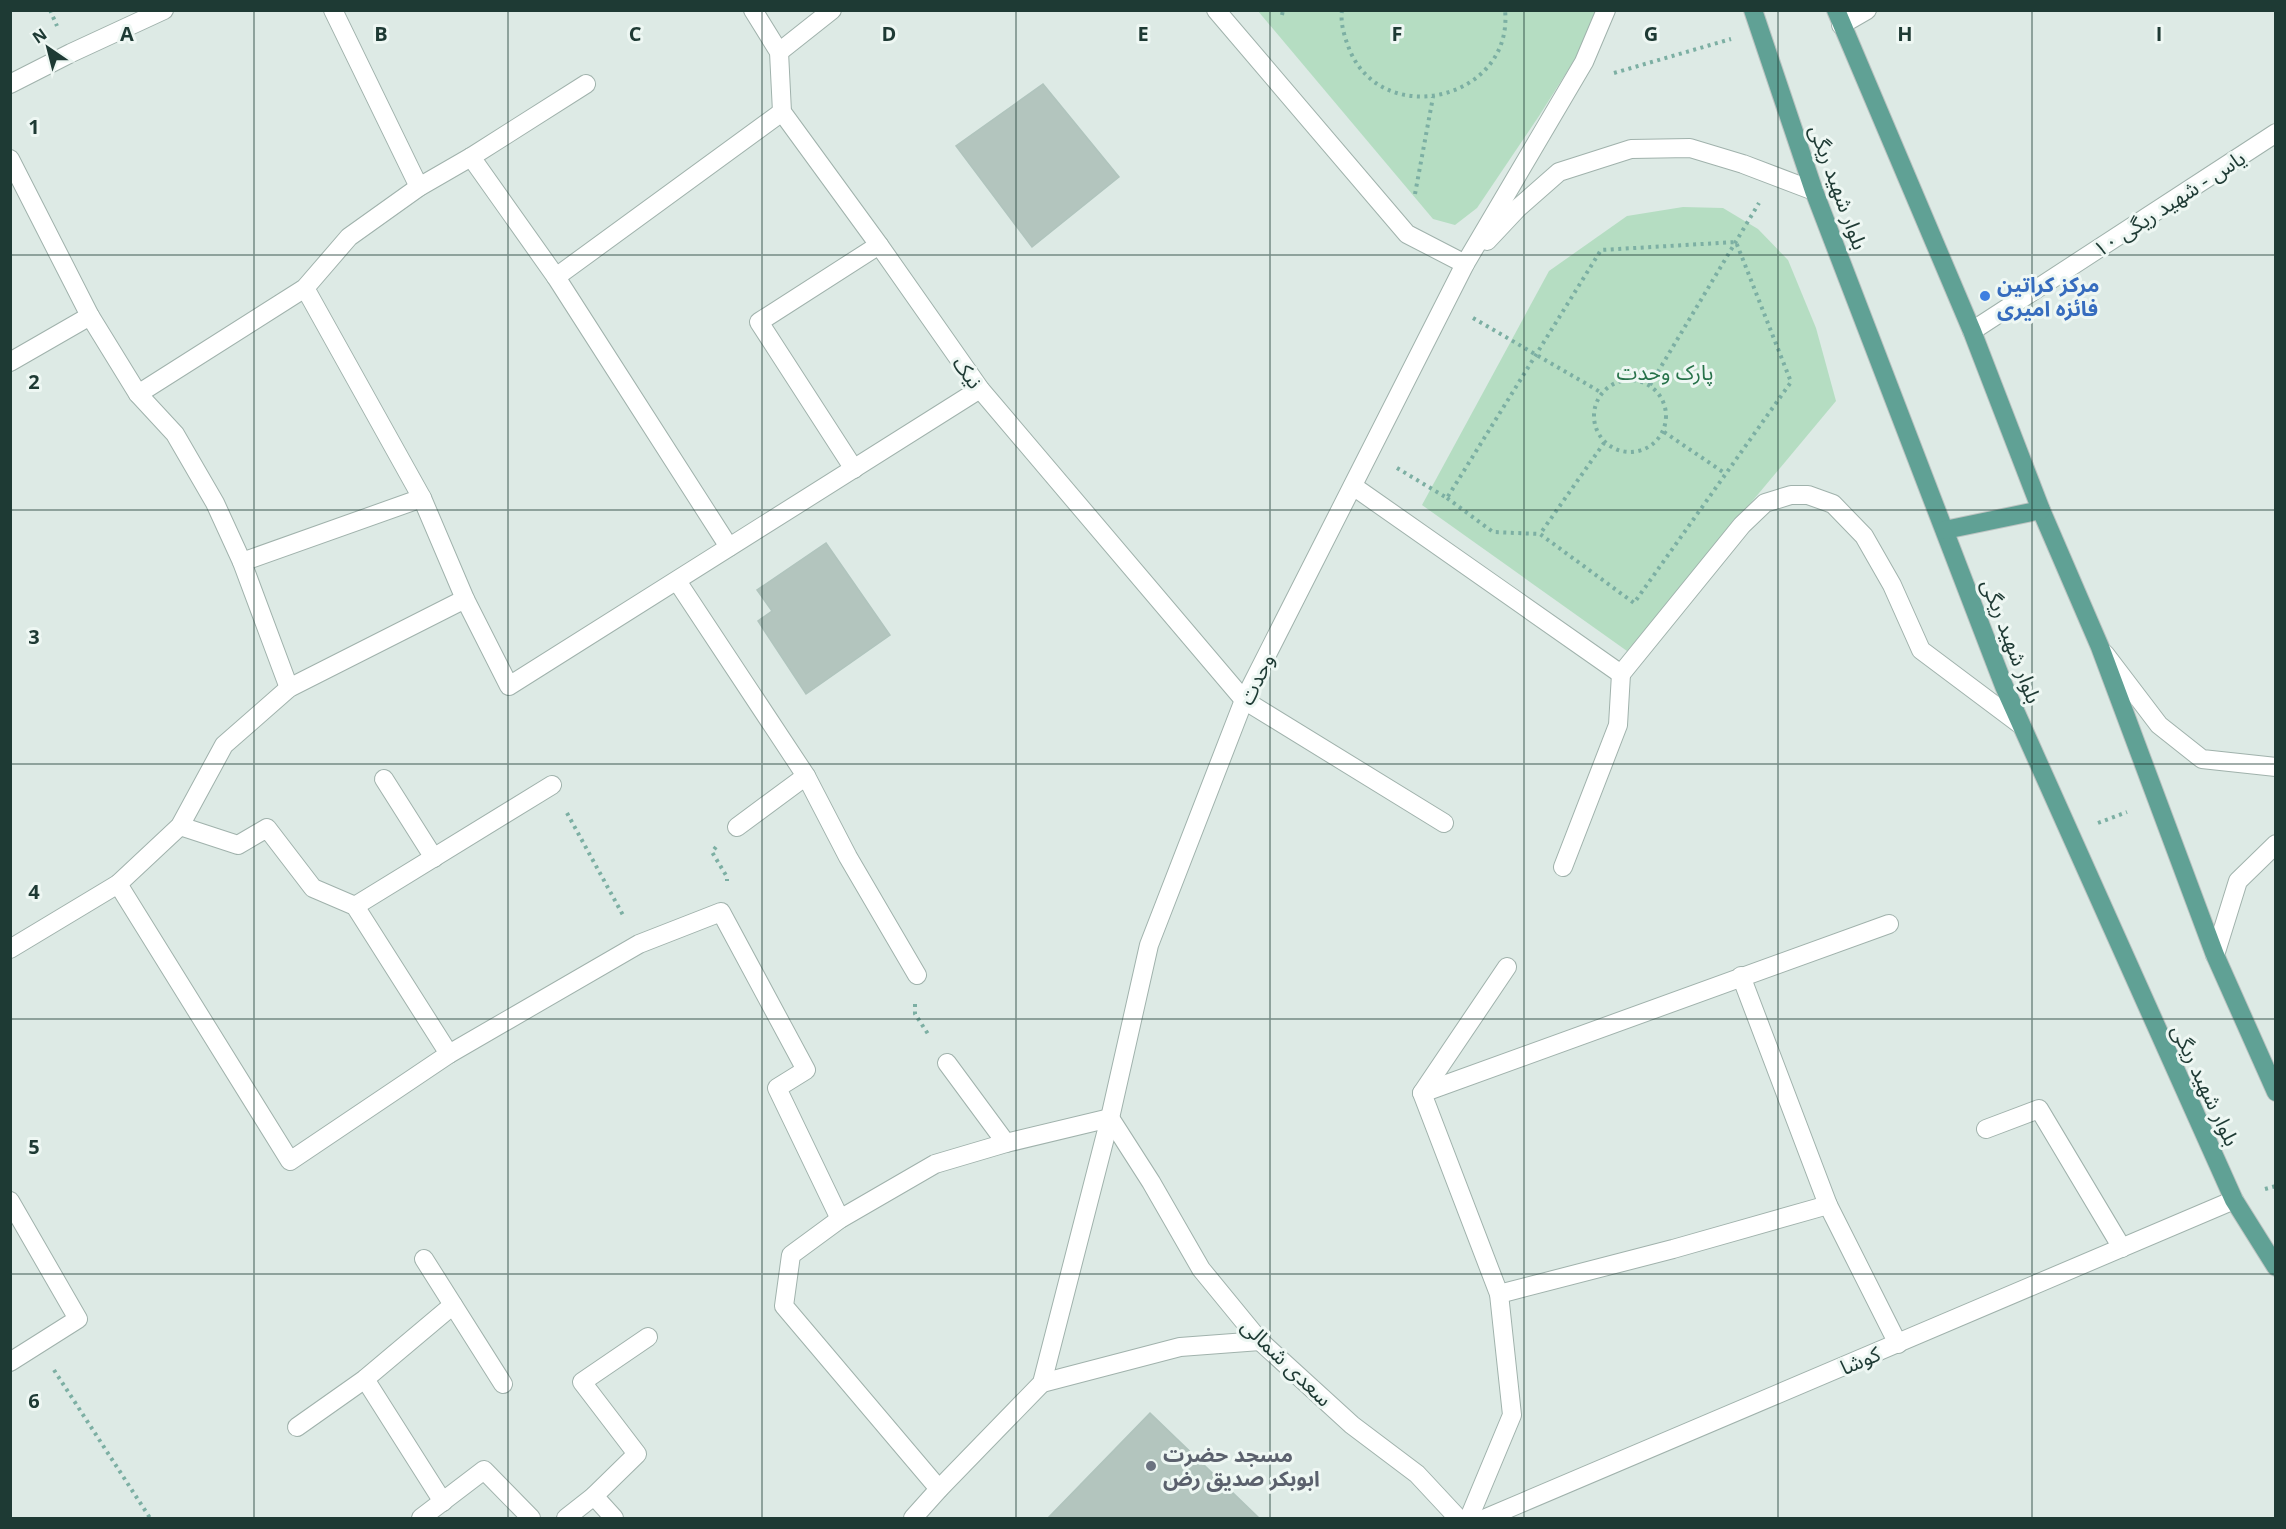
<svg xmlns="http://www.w3.org/2000/svg" width="2286" height="1529" font-family="'Open Sans','Noto Sans Arabic',sans-serif">
  <rect width="100%" height="100%" fill="#ddeae5"/>
  <g fill="#b5ddc2">
    <path d="M1258,11H1595L1582,48L1539,116L1477,208L1455,225L1433,219Z"/>
    <path d="M1683,207L1723,208L1758,229L1788,260L1816,328L1836,401L1627,651L1422,505L1549,271L1627,216Z"/>
  </g>
  <g fill="#b3c5be" stroke="#b0c4bd" stroke-width="1.5">
    <path d="M1043,84L1119,177L1032,247L956,146Z"/>
    <path d="M826,543L890,635L806,694L758,621L772,611L757,590Z"/>
    <path d="M1150,1413L1259,1518H1048Z"/>
  </g>
  <g fill="none" stroke-linecap="round" stroke-linejoin="round">
    <g stroke="#a0b2ac" stroke-width="20">
      <g id="minor">
        <path d="M333,10L419,187"/>
        <path d="M753,10L779,52L782,112L879,245L980,389L1244,700L1444,823"/>
        <path d="M1216,10L1407,234L1465,264"/>
        <path d="M1841,25L1867,10"/>
        <path d="M779,52L832,10"/>
        <path d="M10,84L71,53L164,10"/>
        <path d="M471,157L556,277L729,547"/>
        <path d="M10,159L90,316L138,394L175,434L215,503L242,562L289,688"/>
        <path d="M1487,241L1518,208L1559,172L1631,149L1690,148L1743,164L1814,191"/>
        <path d="M556,277L782,112"/>
        <path d="M305,288L422,498L465,599L509,686L980,389"/>
        <path d="M1972,331L2276,133"/>
        <path d="M10,362L90,316"/>
        <path d="M138,394L305,288L349,237L419,187L471,157L586,84"/>
        <path d="M854,469L759,322L879,245"/>
        <path d="M1353,486L1621,674L1742,525L1765,503L1791,495H1808L1833,504L1864,536L1892,585L1921,650L2021,725"/>
        <path d="M242,562L422,498"/>
        <path d="M677,581L806,776L848,857L917,975"/>
        <path d="M2105,654L2159,725L2202,759L2276,767"/>
        <path d="M384,779L434,858"/>
        <path d="M180,826L238,845L267,828L313,888L355,906L449,1054"/>
        <path d="M737,827L806,776"/>
        <path d="M1563,867L1618,725L1621,674"/>
        <path d="M118,884L290,1161L449,1054L639,944L721,912L806,1070L777,1088L840,1219"/>
        <path d="M355,906L552,785"/>
        <path d="M10,949L118,884L180,826L224,745L289,688L465,599"/>
        <path d="M2215,955L2238,881L2276,844"/>
        <path d="M1741,976L1828,1205L1898,1344"/>
        <path d="M947,1063L1006,1143"/>
        <path d="M1422,1093L1889,924"/>
        <path d="M1110,1118L1151,1182L1201,1269L1260,1341L1352,1425L1417,1474L1458,1518"/>
        <path d="M1986,1129L2039,1109L2122,1248"/>
        <path d="M10,1201L78,1319L10,1362"/>
        <path d="M424,1259L503,1384"/>
        <path d="M1499,1294L1673,1249L1828,1205"/>
        <path d="M365,1379L443,1502"/>
        <path d="M1042,1383L1180,1347L1260,1341"/>
        <path d="M297,1427L365,1379L453,1305"/>
        <path d="M939,1489L784,1306L791,1255L840,1219L935,1164L1006,1143L1110,1118"/>
        <path d="M594,1496L614,1518"/>
        <path d="M421,1518L484,1470L531,1518"/>
        <path d="M566,1518L594,1496L637,1454L582,1382L648,1337"/>
        <path d="M913,1518L939,1489L1042,1383L1110,1118L1149,945L1244,700L1465,264L1584,62L1606,10"/>
        <path d="M1469,1518L1512,1415L1499,1294L1422,1093L1507,967"/>
        <path d="M1486,1518L2234,1200"/>
      </g>
    </g>
    <g stroke="#bcc4c2" stroke-width="20">
      <g id="major">
        <path d="M1753,10L1814,191L2004,686L2234,1200L2276,1267"/>
        <path d="M1836,10L1972,331L2041,510L2100,647L2215,955L2276,1092"/>
        <path d="M1945,530L2041,510"/>
      </g>
    </g>
    <g stroke="#7cafa3" stroke-width="4" stroke-dasharray="3 4.5" stroke-linecap="butt">
      <path d="M50,10L57,26"/>
      <path d="M1342,10C1340,24 1345,38 1350,51C1385,131 1514,98 1505,10"/>
      <path d="M1282,15L1283,10"/>
      <path d="M1614,73L1731,39"/>
      <path d="M1415,194L1433,97"/>
      <path d="M1473,318L1602,393"/>
      <circle cx="1630" cy="416" r="36"/>
      <path d="M1650,385L1759,203"/>
      <path d="M1664,432L1726,474"/>
      <path d="M1397,468L1447,498L1601,250L1736,242L1791,382L1634,603L1540,534L1604,443"/>
      <path d="M1447,498L1493,532L1540,534"/>
      <path d="M567,813L624,917"/>
      <path d="M2098,823L2127,812"/>
      <path d="M716,847L712,852L727,877V881"/>
      <path d="M915,1004V1014L930,1037"/>
      <path d="M2265,1189L2276,1186"/>
      <path d="M54,1370L150,1518"/>
    </g>
    <use href="#minor" stroke="#fff" stroke-width="18"/>
    <use href="#major" stroke="#60a195" stroke-width="18"/>
  </g>
  <path fill="none" stroke="#1e3a34" stroke-width="1.5" stroke-opacity="0.55" d="M254,10V1518M508,10V1518M762,10V1518M1016,10V1518M1270,10V1518M1524,10V1518M1778,10V1518M2032,10V1518M10,255H2276M10,510H2276M10,764H2276M10,1019H2276M10,1274H2276"/>
  <circle fill="#3f7fe0" stroke="#eef7f3" stroke-width="2" cx="1985" cy="296" r="6"/>
  <circle fill="#6b7280" stroke="#eef7f3" stroke-width="2" cx="1151" cy="1466" r="6"/>
  <g text-anchor="middle" dominant-baseline="central" stroke-width="6" stroke-linejoin="round" paint-order="stroke">
    <g font-size="21" fill="#1e3a34" stroke="#eef7f3">
      <text transform="translate(1839 187) rotate(70)">بلوار شهید ریگی</text>
      <text transform="translate(2169 203) rotate(-33)">یاس - شهید ریگی ۱۰</text>
      <text transform="translate(968 372) rotate(54)">نیک</text>
      <text transform="translate(2012 641) rotate(69)">بلوار شهید ریگی</text>
      <text transform="translate(1256 679) rotate(-64)">وحدت</text>
      <text transform="translate(2206 1085) rotate(65)">بلوار شهید ریگی</text>
      <text transform="translate(1860 1360) rotate(-23)">کوشا</text>
      <text transform="translate(1287 1362) rotate(44)">سعدی شمالی</text>
    </g>
    <g font-size="21" font-weight="bold" fill="#366cbe" stroke="#eef7f3" text-anchor="start">
      <text x="1997" y="284">مرکز کراتین<tspan x="1997" dy="24">فائزه امیری</tspan></text>
    </g>
    <g font-size="21" fill="#27724a" stroke="#eef7f3">
      <text x="1665" y="372">پارک وحدت</text>
    </g>
    <g font-size="21" font-weight="bold" fill="#5b616d" stroke="#eef7f3" text-anchor="start">
      <text x="1163" y="1454">مسجد حضرت<tspan x="1163" dy="24">ابوبکر صدیق رض</tspan></text>
    </g>
  </g>
  <g font-size="20" text-anchor="middle" font-weight="bold" fill="#1e3a34" stroke="#eef7f3" stroke-width="6" stroke-linejoin="round" paint-order="stroke">
    <text x="127" y="41">A</text>
    <text x="381" y="41">B</text>
    <text x="635" y="41">C</text>
    <text x="889" y="41">D</text>
    <text x="1143" y="41">E</text>
    <text x="1397" y="41">F</text>
    <text x="1651" y="41">G</text>
    <text x="1905" y="41">H</text>
    <text x="2159" y="41">I</text>
    <text x="34" y="134">1</text>
    <text x="34" y="389">2</text>
    <text x="34" y="644">3</text>
    <text x="34" y="899">4</text>
    <text x="34" y="1154">5</text>
    <text x="34" y="1408">6</text>
  </g>
  <rect width="2286" height="1529" fill="none" stroke="#1e3a34" stroke-width="24"/>
  <g transform="translate(48 48) rotate(325)" stroke="#eef7f3" stroke-width="4.5" paint-order="stroke">
  <path d="M0-4.5L10 22L0 15L-10 22Z" fill="#1e3a34"/>
  <text y="-9" font-size="16" font-weight="bold" text-anchor="middle" fill="#1e3a34">N</text>
  </g>
</svg>
